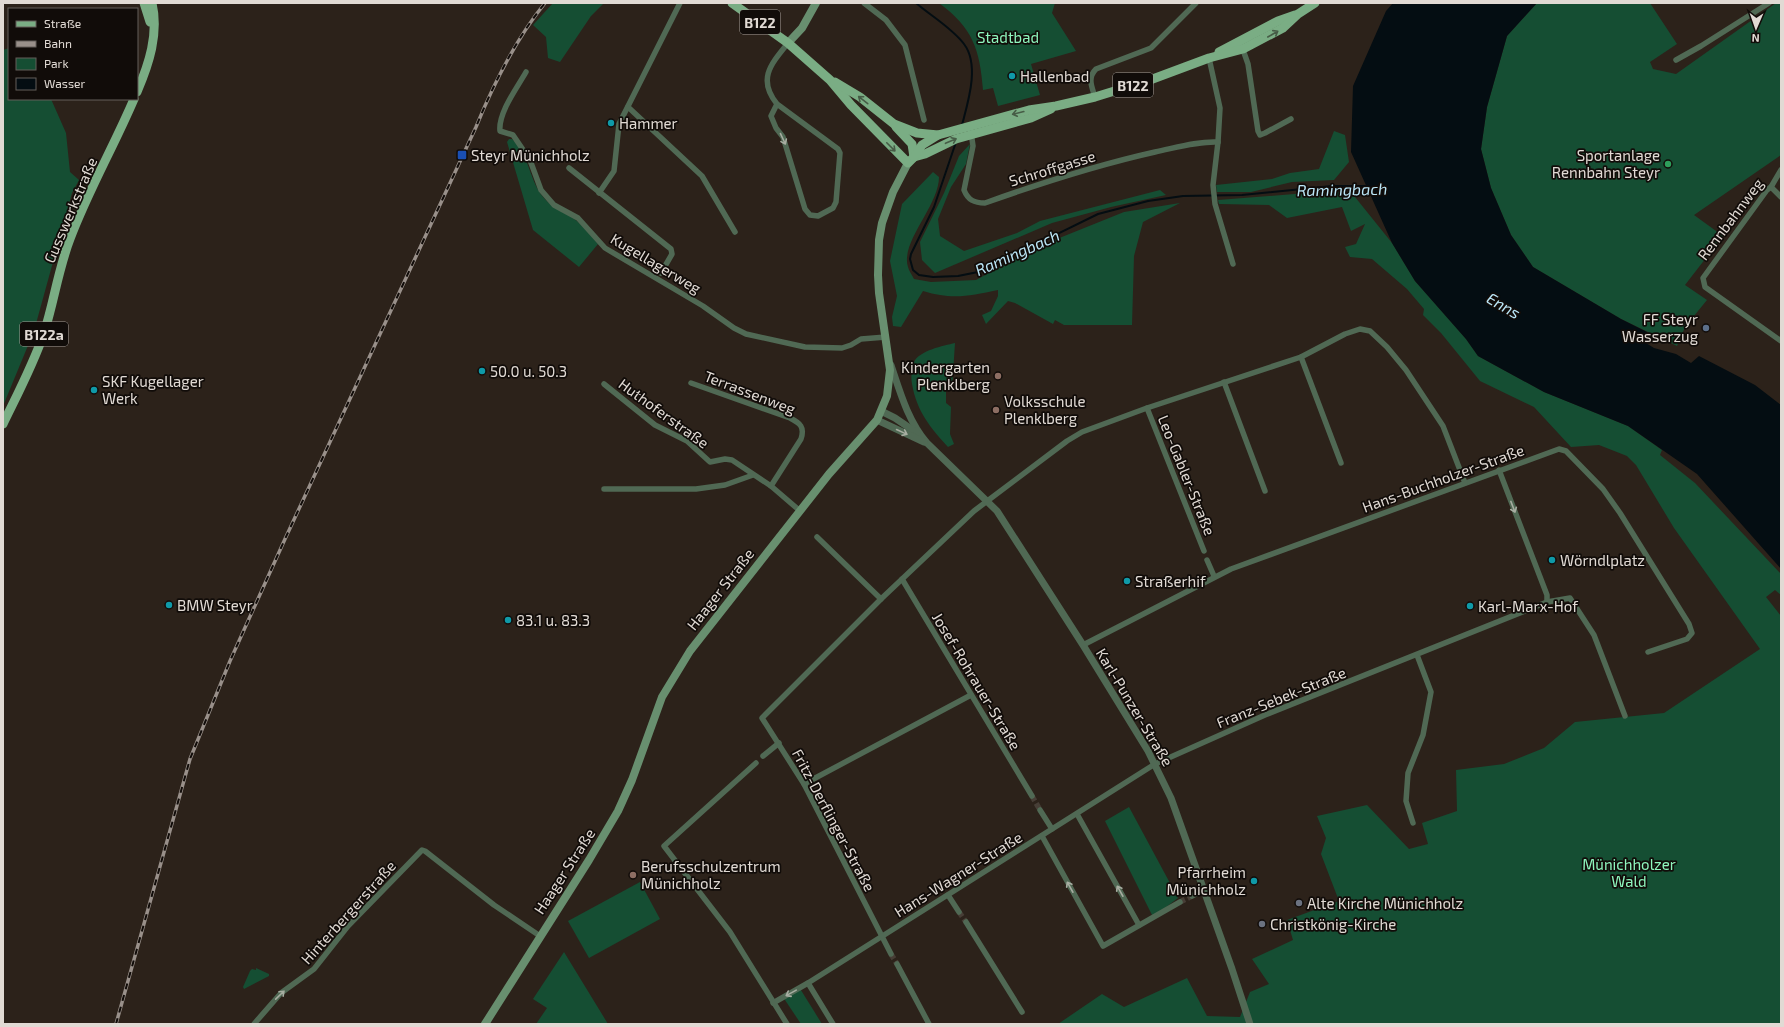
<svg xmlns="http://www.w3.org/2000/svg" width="1784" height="1027" font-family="'Exo 2',sans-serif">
  <rect width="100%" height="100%" fill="#2c221a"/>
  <g fill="#154e33">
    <path d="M553,3H604L591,16L560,62L548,58L546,37L533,25Z"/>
    <path d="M939,3H1055L1052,13L1076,51L1031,64L1040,95L998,106L993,88L983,90C980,50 973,28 939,3Z"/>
    <path d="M1537,3H1650L1677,44L1650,62L1653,69L1676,74L1776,3H1781V155L1694,215L1723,236L1685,285L1707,300L1685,327L1677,346L1621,319L1533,267L1511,235L1491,188L1481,149L1487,107L1507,36Z"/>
    <path d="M9,48V99H51L66,133L70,172L79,180L72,193L34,331L3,406V50Z"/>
    <path d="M1334,131L1345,135L1349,162L1334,180L1292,182L1251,192H1217L1216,185L1272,179L1290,173L1319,169Z"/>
    <path d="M509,139H512C530,156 529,181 544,198C554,210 566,212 577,221C585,228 591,236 598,244L579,267L533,230L507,142Z"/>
    <path d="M970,144L966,164L951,187L938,219L940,236L964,251L1017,233L1040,221L1160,190L1166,195L1111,207L1052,223L935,273L922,260L920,242L944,193L959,156Z"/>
    <path d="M933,172L939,177C939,206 900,242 908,267C909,271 912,275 914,279L931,282L976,280L1032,249L1124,212L1180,203L1143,222L1134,256L1132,325H1064L1055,320L1053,324L1015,303L1008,301L986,324L982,315L991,311L998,296V290C969,296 952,300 923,291L901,327L893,326L892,317L897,296L890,261L902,204Z"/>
    <path d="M1319,192H1351L1392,243L1415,281L1466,339L1478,356L1544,392L1628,426L1662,450L1660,455L1695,483L1781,574V595L1775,590L1766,597L1781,616V1024H1058L1102,994L1124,1007L1187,978L1207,1016L1240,1017L1250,992L1269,984L1252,959L1293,940L1287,920L1339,901L1321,854L1326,838L1317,816L1367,805L1409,849L1428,844L1422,823L1457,811L1456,770L1504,764L1544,748L1575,722L1664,713L1760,649L1674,528L1636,465L1627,456L1599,445L1571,447L1534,407L1480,381L1441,333L1423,315L1424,309L1407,289L1372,259L1350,257L1345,247L1356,244L1365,224L1351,231L1342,207L1287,218L1269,205L1219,204L1218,200Z"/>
    <path d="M955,343L952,389H946V403L951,407L950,434L954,444L948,447C930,427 917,412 912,384C911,378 911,368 914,362C920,350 943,346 955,343Z"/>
    <path d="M1129,807L1178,898L1153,917L1105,821Z"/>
    <path d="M640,882L660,919L589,958L568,921Z"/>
    <path d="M564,952L608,1024H536L547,1008L533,999Z"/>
    <path d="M256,968L269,974V976L244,989L243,987L250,971L252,969L256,970Z"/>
    <path d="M799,987L822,1024H801L783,997Z"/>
  </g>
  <path fill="#040d12" d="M1393,3H1537L1507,36L1487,107L1481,149L1491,188L1511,235L1533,267L1621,319L1647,332L1646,343L1654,348L1676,354L1691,363L1699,356L1755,385L1781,405V569L1697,474L1628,426L1544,392L1478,356L1466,339L1415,281L1392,243L1351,152L1353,86L1386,11Z"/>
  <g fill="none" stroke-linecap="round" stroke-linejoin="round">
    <g stroke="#040d12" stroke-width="2">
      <path d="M916,3C931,16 952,28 964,44C980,65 968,102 962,125"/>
      <path d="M956,142L934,207L911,254L910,259L913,270L919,275L933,277L958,276L978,272L990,267L1098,214L1148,201L1183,196L1242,195L1332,186H1369"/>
    </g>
    <g stroke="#473e36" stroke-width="5.5" stroke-dasharray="5.5 3" stroke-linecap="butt">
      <path d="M1032,796L1040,810"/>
      <path d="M1180,902L1192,896"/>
      <path d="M959,912L966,922"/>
      <path d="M891,954L897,964"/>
    </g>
    <g stroke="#506954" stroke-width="5.5">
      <path d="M864,3L886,20L905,45L924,120"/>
      <path d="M1242,47L1248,64L1258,131L1260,135L1265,133L1291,119"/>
      <path d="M1209,58L1220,108L1218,142L1213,185L1215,204L1233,264"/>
      <path d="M1676,60L1701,46L1769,3"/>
      <path d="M526,72C517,88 498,113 500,131L513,135L530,160L541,190L554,205L578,218L605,248L703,306L734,328L746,334L805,347L842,348L851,345L861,339L886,337"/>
      <path d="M1095,97C1092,87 1087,78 1096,69L1151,48L1196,3"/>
      <path d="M777,104L771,116L776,128L783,137L805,209L810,215L818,216L833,208L836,202L840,153L838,149L777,104C757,79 771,64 788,43"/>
      <path d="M628,107L702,176L735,232"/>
      <path d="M971,132L973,146L964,190C968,200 974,203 985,203C1041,183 1097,165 1155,152C1175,148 1197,141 1218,142"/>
      <path d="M569,168L671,249L672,254L661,273"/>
      <path d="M1781,170L1771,187L1767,190L1703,278L1705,287L1781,341"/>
      <path d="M1771,187L1781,197"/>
      <path d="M599,193L614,171L619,124L680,3"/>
      <path d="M1301,357L1341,463"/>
      <path d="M1224,382L1265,491"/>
      <path d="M691,383L790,418C800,423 805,427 801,439L771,486"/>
      <path d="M604,384L655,425L687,441L710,462L725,459L732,460L771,486L799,510"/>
      <path d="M1147,408L1204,551"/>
      <path d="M1499,470L1547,595V602"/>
      <path d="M604,489H696L725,485L753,475"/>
      <path d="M817,537L881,599"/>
      <path d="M1207,560L1214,576"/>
      <path d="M902,579L1032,796"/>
      <path d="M1083,645L1231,569L1559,449L1566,451L1603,489L1620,513L1689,624L1692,633L1687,639L1648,652"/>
      <path d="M763,756L779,743"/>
      <path d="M756,763L664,846L730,932L787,1024"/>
      <path d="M804,784L971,695"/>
      <path d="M1040,810L1052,829"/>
      <path d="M1077,814L1139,925"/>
      <path d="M1413,823L1406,801L1408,773L1423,735L1431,692L1417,655"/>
      <path d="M1042,836L1103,946L1180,902"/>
      <path d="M948,895L959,912"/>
      <path d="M1192,896L1203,890"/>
      <path d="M966,922L1022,1012"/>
      <path d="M891,954L804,784L762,718L881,599L974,511L1067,441L1082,432L1147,408L1301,357L1345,334L1360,329L1370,331L1387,347L1406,370L1443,426L1465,483"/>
      <path d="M897,964L929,1024"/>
      <path d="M808,983L833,1024"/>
      <path d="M773,1003L808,983L1155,764L1265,715L1547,602L1570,598L1594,635L1625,716"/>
      <path d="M254,1024L281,993L314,969L348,926L422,850L425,851L494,905L540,936"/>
    </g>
    <g stroke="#506954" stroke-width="7">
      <path d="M891,365C900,392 908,421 927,443L997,511L1083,645L1148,751L1171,798L1232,969L1250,1024"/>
      <path d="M881,411L895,418L917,433"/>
      <path d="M877,420L924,442"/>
    </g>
    <g stroke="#688f6f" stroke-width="8">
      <path d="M788,43L802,28L816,3"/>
      <path d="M485,1024L589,860L618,811L632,780L662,697L690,651L829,474L877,420L887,396L890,370L879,293L878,275L879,240L882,223L893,192L908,163"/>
    </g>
    <g stroke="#7aad84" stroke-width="9">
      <path d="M144,3L150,22"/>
      <path d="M732,3L788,43L830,80L851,105L908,163L914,157L925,154L956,139L1031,118L1051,109"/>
      <path d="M1219,52L1278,21L1295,15"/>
      <path d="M835,82L860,97L894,124L917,133L938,135"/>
      <path d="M137,92C149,64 159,34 152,3"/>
      <path d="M896,127L912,144L914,157"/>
      <path d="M914,157L922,145L938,135L1029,110L1056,106L1095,97L1150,80L1209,58L1243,49L1283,28L1298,14L1315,3"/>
      <path d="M3,424C18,393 33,365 44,333C54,302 58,270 70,239C88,191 114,146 134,99"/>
    </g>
    <g stroke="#99908a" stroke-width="3.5">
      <path id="rail" d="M116,1024L190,759L230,661L285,539L476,127C494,83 515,40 545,3"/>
    </g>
    <use href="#rail" stroke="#110c09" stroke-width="2" stroke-dasharray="6" stroke-linecap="butt"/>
  </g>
  <defs><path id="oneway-shaft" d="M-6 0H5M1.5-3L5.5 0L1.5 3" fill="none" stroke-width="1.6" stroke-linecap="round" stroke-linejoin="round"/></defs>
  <g stroke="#465c46">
    <use href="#oneway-shaft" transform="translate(1273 34) rotate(-30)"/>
    <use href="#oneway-shaft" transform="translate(863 100) rotate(-142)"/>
    <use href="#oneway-shaft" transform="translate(1018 113) rotate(166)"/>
    <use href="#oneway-shaft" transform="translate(951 141) rotate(-23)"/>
    <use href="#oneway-shaft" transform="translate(891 147) rotate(45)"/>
  </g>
  <g stroke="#a7ada1">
    <use href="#oneway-shaft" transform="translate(783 139) rotate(65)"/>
    <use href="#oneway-shaft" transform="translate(902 432) rotate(25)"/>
    <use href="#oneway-shaft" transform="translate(1513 507) rotate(69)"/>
    <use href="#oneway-shaft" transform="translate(1070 887) rotate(-119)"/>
    <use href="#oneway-shaft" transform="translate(1120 891) rotate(-119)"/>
    <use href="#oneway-shaft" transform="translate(791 993) rotate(151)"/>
    <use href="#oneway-shaft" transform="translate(280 995) rotate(-44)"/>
  </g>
  <g fill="#0f9aa8" stroke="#110c09" stroke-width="1.5">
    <circle cx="1012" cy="76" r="4"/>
    <circle cx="611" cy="123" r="4"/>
    <circle cx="482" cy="371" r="4"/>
    <circle cx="94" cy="390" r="4"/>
    <circle cx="1552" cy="560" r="4"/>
    <circle cx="1127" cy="581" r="4"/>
    <circle cx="169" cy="605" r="4"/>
    <circle cx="1470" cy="606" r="4"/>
    <circle cx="508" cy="620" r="4"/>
    <circle cx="1254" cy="881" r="4"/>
  </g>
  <rect fill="#1a4fb4" stroke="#110c09" stroke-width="1.5" x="457" y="150" width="10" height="10" rx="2"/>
  <circle fill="#2e9e5b" stroke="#110c09" stroke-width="1.5" cx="1668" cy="164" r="4"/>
  <circle fill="#5c6f8a" stroke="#110c09" stroke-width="1.5" cx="1706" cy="328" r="4"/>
  <g fill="#8d6e63" stroke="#110c09" stroke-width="1.5">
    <circle cx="998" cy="376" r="4"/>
    <circle cx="996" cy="410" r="4"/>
    <circle cx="633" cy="875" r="4"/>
  </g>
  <g fill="#6b7280" stroke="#110c09" stroke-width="1.5">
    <circle cx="1299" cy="903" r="4"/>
    <circle cx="1262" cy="924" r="4"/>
  </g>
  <g text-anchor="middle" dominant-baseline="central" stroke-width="3.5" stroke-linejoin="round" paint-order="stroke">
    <g fill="#110c09" stroke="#a39c97" stroke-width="1">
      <rect x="740" y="10" width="40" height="24" rx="3"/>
      <rect x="1113" y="73" width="40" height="24" rx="3"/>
      <rect x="20" y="322" width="48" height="24" rx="3"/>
    </g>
    <g font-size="14" font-weight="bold" fill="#e1dad4">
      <text x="760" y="22">B122</text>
      <text x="1133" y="85">B122</text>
      <text x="44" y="334">B122a</text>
    </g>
    <g font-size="15" fill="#8ff7be" stroke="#110c09">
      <text x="1008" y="37">Stadtbad</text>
      <text x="1629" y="864">Münichholzer<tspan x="1629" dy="17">Wald</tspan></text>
    </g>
    <g font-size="15" fill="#e1dad4" stroke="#110c09" text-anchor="start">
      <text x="1020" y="76">Hallenbad</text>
      <text x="619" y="123">Hammer</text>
      <text x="471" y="155">Steyr Münichholz</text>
      <text x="1660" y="155" text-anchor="end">Sportanlage<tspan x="1660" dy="17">Rennbahn Steyr</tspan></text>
      <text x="1698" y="319" text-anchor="end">FF Steyr<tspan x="1698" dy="17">Wasserzug</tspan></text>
      <text x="990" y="367" text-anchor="end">Kindergarten<tspan x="990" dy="17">Plenklberg</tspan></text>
      <text x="490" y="371">50.0 u. 50.3</text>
      <text x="102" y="381">SKF Kugellager<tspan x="102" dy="17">Werk</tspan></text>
      <text x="1004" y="401">Volksschule<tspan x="1004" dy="17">Plenklberg</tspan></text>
      <text x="1560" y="560">Wörndlplatz</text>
      <text x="1135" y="581">Straßerhif</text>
      <text x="177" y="605">BMW Steyr</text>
      <text x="1478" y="606">Karl-Marx-Hof</text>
      <text x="516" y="620">83.1 u. 83.3</text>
      <text x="641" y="866">Berufsschulzentrum<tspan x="641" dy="17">Münichholz</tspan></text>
      <text x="1246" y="872" text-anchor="end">Pfarrheim<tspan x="1246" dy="17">Münichholz</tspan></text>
      <text x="1307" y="903">Alte Kirche Münichholz</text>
      <text x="1270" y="924">Christkönig-Kirche</text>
    </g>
    <g font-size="15" fill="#e1dad4" stroke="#110c09">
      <text transform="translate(1052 168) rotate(-17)">Schroffgasse</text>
      <text transform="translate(70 210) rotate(-67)">Gusswerkstraße</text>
      <text transform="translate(1730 219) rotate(-53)">Rennbahnweg</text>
      <text transform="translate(656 263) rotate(31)">Kugellagerweg</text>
      <text transform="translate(750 392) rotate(21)">Terrassenweg</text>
      <text transform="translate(664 413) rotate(36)">Huthoferstraße</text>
      <text transform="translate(1187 475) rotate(68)">Leo-Gabler-Straße</text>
      <text transform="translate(1443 478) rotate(-20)">Hans-Buchholzer-Straße</text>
      <text transform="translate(720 589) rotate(-52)">Haager Straße</text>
      <text transform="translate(977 681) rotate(59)">Josef-Rohrauer-Straße</text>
      <text transform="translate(1281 697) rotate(-22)">Franz-Sebek-Straße</text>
      <text transform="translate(1135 707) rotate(59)">Karl-Punzer-Straße</text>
      <text transform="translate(834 820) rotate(62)">Fritz-Derflinger-Straße</text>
      <text transform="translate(564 871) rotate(-57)">Haager Straße</text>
      <text transform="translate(958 874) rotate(-32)">Hans-Wagner-Straße</text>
      <text transform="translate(348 912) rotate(-48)">Hinterbergerstraße</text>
    </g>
    <g font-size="16" font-style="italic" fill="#bbe6f7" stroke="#110c09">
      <text transform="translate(1342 189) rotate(-1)">Ramingbach</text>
      <text transform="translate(1017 252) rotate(-24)">Ramingbach</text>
      <text transform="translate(1504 305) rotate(30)">Enns</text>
    </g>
  </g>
  <rect width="1784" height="1027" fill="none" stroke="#e1dad4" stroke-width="8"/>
  <rect x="8" y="8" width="130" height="92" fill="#110c09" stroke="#645e5a"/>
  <rect x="16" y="21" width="20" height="6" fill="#7aad84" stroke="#645e5a"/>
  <text x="44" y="28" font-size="12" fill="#e1dad4">Straße</text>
  <rect x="16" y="41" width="20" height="6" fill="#99908a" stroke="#645e5a"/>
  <text x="44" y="48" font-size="12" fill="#e1dad4">Bahn</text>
  <rect x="16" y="58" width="20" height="12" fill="#154e33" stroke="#645e5a"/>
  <text x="44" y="68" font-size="12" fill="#e1dad4">Park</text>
  <rect x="16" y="78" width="20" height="12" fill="#040d12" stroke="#645e5a"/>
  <text x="44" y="88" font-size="12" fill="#e1dad4">Wasser</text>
  <g transform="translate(1756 28) rotate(182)" stroke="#110c09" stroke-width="3" paint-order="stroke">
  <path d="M0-3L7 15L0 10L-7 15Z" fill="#e1dad4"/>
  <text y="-6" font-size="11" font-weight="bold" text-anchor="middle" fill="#e1dad4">N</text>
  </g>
</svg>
